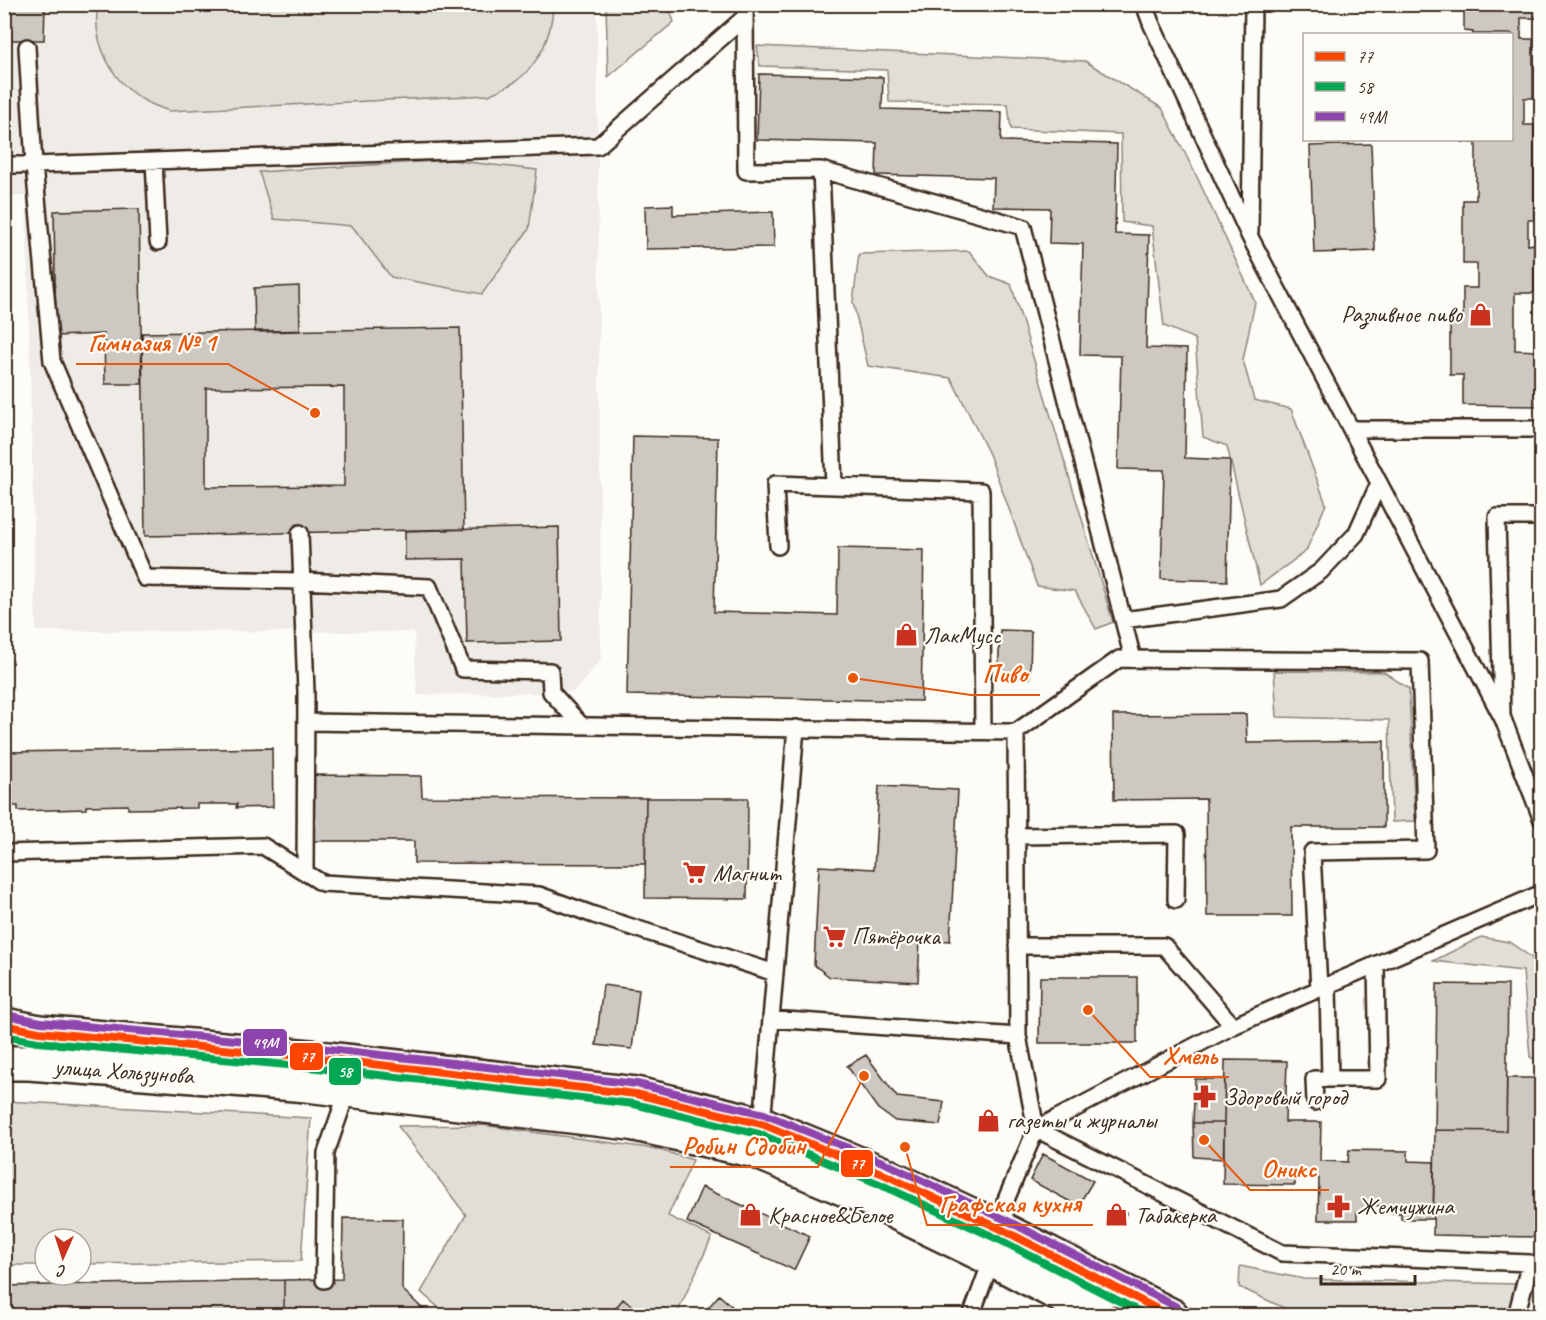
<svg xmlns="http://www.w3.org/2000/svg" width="1546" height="1320" viewBox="0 0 1546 1320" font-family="Caveat,sans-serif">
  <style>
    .built { fill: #efece7 }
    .green { fill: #e1ded7; stroke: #8e847a; stroke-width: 1.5 }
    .building { fill: #cdc8c2; stroke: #3b2a1e; stroke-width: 1.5; fill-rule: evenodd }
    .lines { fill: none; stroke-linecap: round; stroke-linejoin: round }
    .lane-casing { stroke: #3b2a1e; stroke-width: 20 }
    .secondary-casing { stroke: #3b2a1e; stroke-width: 38 }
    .lane { stroke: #fdfcf7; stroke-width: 15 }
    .secondary { stroke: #fdfcf7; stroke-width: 33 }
    .bus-1-casing { stroke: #fdfcf7; stroke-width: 12 }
    .bus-2-casing { stroke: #fdfcf7; stroke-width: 12 }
    .bus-3-casing { stroke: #fdfcf7; stroke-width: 12 }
    .bus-1 { stroke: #ff4500; stroke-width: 8 }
    .bus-2 { stroke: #00a651; stroke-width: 8 }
    .bus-3 { stroke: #8e44ad; stroke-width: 8 }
    .labels { text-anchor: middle; stroke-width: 4.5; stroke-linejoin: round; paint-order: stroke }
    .poi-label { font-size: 24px; fill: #3b2a1e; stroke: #fdfcf7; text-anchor: start }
    .street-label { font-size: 24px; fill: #3b2a1e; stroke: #fdfcf7 }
    .leader { fill: none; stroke: #e8590c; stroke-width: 2 }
    .callout-dot { fill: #e8590c; stroke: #fdfcf7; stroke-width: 2 }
    .callout-label { font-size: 26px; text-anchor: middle; font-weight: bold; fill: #e8590c; stroke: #fdfcf7; stroke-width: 4.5; stroke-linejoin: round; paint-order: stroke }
    .line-badge { stroke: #fdfcf7; stroke-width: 2 }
    .badge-label { font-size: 16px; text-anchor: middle; font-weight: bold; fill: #fff }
  </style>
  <rect width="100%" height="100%" fill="#fdfcf7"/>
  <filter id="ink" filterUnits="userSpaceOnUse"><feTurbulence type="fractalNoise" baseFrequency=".0167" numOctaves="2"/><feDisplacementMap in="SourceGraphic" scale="12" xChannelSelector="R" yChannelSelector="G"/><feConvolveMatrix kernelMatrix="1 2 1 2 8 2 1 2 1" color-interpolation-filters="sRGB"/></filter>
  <g filter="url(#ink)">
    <path class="built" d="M4 5H597L601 659 574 692 417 695 414 632 36 631 26 196H5Z"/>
    <path class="green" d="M98 5 553 4V5C552 35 540 64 515 82 507 87 498 90 489 95L169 111C162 108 154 106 147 102 113 85 91 42 98 5Z
      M606 5H668L674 22 608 77Z
      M757 46 1085 61 1162 108 1198 179 1255 302 1243 360 1254 400 1291 409 1326 504 1306 551 1260 585 1227 446 1203 437 1195 339 1164 326 1152 226 1122 222 1121 134 1011 129 1008 104 889 102 887 70 760 66Z
      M450 160 537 170 529 229 482 294 391 277 352 226 274 219 259 172Z
      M969 251 989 276 1011 284 1113 622 1096 629 1075 591 1037 586 989 454 951 378 868 366 853 302 859 254Z
      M1274 671 1384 672 1409 689 1415 821 1392 822 1389 720 1277 717Z
      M1481 937 1509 942 1531 957 1541 978V1062L1530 1057 1523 971 1433 961Z
      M5 1101 311 1118 301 1261 81 1264V1239H45V1265H5Z
      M482 1125 656 1149 693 1160 668 1216 712 1237 680 1307 678 1315H447L421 1292 466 1215 398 1126Z
      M1240 1266 1304 1279 1516 1284 1507 1315H1299L1239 1287Z"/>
    <path class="building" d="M4 4H45L44 40H4Z
      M1464 4H1542V18H1521V39H1533V98H1524V125H1534V220H1528V245L1534 244V293H1515V350L1536 351V342H1542V400H1537V406L1463 405V375H1450V316H1463V288H1477V264H1463V200H1476V143L1462 142V140H1512V34H1473V32L1464 31Z
      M759 74 883 77 882 109 1002 112 1001 141 1117 144 1115 234 1149 235 1146 348 1187 349 1185 458 1230 460 1227 581 1161 579 1164 470 1118 469 1121 356 1080 355 1083 244 1049 243 1050 208 993 207 994 178 876 175 877 143 757 140Z
      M1371 144 1375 251 1314 253 1310 146Z
      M673 205V215L773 212 774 247 646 249 645 206Z
      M139 209 142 384H105L104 334 56 336 54 211Z
      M299 286 300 331 255 332 254 288Z
      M460 328 464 529 145 536 142 333ZM344 387V486L206 487V388Z
      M633 436 718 438 714 612 837 615 838 548 924 550 921 701 627 695Z
      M559 527 561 641 467 643 465 559 405 560V531Z
      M1000 630 1031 631 1030 678 998 677Z
      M1246 714 1247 743 1384 741V827H1291L1292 916H1207L1206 799 1114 800 1113 715Z
      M272 748 273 807 236 808 237 804H197V808L128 809V805L86 806V809L18 811V806H4V752Z
      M311 775 421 776 422 797 646 798 645 864 414 863V841H311Z
      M879 786 958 790 950 941 920 939 918 982 830 977 814 965 819 866 874 869Z
      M646 798H748L747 899 645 898Z
      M1040 977H1137V1043H1039Z
      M1437 984 1508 985 1506 1131 1435 1130Z
      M603 985 639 990 632 1049 596 1045Z
      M866 1055 897 1097 944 1102 940 1125 895 1121 878 1109 847 1066Z
      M1225 1060 1287 1061 1285 1122H1321L1320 1161 1348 1162 1349 1150 1408 1151V1161L1434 1162 1433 1219H1401V1213H1388V1206L1366 1205V1212H1357V1220H1318L1319 1178 1295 1177V1185L1223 1184Z
      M1507 1078H1540L1537 1237 1433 1235 1435 1130 1506 1131Z
      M1195 1079H1225L1224 1123H1193Z
      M1193 1123H1224V1159L1194 1157Z
      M1043 1154 1093 1181 1078 1206 1030 1180Z
      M702 1187 810 1236 794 1270 687 1222Z
      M1112 1205 1127 1212 1120 1224 1106 1217Z
      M343 1218 403 1219 402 1289 430 1316H284V1280L342 1279Z
      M284 1280V1316H4V1286Z
      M719 1295 743 1316H701Z
      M623 1299 644 1316H609Z"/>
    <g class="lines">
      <defs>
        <path id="lane" d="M745 4 746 171 821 170 834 485
          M1144 4 1151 23 1250 237 1503 719 1542 820
          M27 47 34 165 52 361 145 578 302 581 429 587 463 669 550 671 551 692 581 725
          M154 161 158 242
          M4 165H34L598 146 745 17
          M821 170 1023 227 1133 659
          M1250 232 1253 4
          M1351 429H1542
          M300 533 306 692 305 872
          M778 546 775 484 981 491 983 731
          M1123 620 1281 599 1321 571 1356 534 1379 483
          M1502 716 1497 517H1542
          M306 722 1016 732 1119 659 1420 661 1426 850 1312 852 1319 989
          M1016 732 1018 1036 1036 1129 1282 1253 1530 1263 1516 1316
          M1016 836 1177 834 1176 900
          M4 853 263 846 322 883 539 895 594 915 775 973
          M1017 946H1164L1233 1026
          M1328 985 1330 1079
          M771 1019 1018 1036
          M1315 1102 1314 1079H1378L1376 964
          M762 1124 796 728
          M1005 1231V1202L1036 1129 1233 1026 1542 893
          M324 1280 326 1153 348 1090
          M971 1316 992 1259"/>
        <path id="secondary" d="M4 1025 39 1032 310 1057 636 1094 762 1124 881 1173 1005 1231 1172 1316
          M4 1063H29L307 1085 348 1090 630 1123 755 1151 864 1197 992 1259 1100 1316"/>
      </defs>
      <use href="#lane" class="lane-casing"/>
      <use href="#secondary" class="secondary-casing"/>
      <use href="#lane" class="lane"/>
      <use href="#secondary" class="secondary"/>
      <defs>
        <path id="bus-1" d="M4 1025 39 1032 310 1057 636 1094 762 1124 881 1173 1005 1231 1171 1316"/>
        <path id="bus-2" d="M4 1036 38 1042 309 1067 634 1104 759 1134 877 1183 1000 1240 1148 1316"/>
        <path id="bus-3" d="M6 1015 41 1022 311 1047 637 1084 764 1114 885 1163 1010 1222 1177 1307"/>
      </defs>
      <use href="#bus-1" class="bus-1-casing"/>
      <use href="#bus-2" class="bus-2-casing"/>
      <use href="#bus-3" class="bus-3-casing"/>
      <use href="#bus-1" class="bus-1"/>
      <use href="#bus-2" class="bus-2"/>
      <use href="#bus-3" class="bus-3"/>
    </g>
  </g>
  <defs>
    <symbol id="shop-bare" viewBox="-9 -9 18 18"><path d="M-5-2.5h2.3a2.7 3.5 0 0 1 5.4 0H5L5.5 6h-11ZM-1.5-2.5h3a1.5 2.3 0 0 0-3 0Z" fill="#c8321e" stroke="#fdfcf7" stroke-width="2.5" paint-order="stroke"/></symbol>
    <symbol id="supermarket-bare" viewBox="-9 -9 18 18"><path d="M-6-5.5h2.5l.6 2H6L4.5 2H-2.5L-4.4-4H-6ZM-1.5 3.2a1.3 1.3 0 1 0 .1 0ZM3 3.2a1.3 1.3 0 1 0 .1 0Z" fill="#c8321e" stroke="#fdfcf7" stroke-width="2.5" paint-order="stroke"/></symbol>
    <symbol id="pharmacy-bare" viewBox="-9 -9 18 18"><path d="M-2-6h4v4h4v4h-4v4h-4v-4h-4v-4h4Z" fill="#c8321e" stroke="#fdfcf7" stroke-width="2.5" paint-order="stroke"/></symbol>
  </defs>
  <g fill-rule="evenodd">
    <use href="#shop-bare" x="1464" y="298" width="33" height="33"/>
    <use href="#shop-bare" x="890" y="618" width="33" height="33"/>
    <use href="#supermarket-bare" x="678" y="856" width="33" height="33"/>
    <use href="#supermarket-bare" x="818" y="920" width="33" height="33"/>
    <use href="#pharmacy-bare" x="1188" y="1080" width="33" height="33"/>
    <use href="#shop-bare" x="972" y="1104" width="33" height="33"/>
    <use href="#pharmacy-bare" x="1322" y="1190" width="33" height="33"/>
    <use href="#shop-bare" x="734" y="1198" width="33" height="33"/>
    <use href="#shop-bare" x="1100" y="1198" width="33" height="33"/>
  </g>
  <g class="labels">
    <g class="poi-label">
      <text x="1462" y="322" text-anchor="end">Разливное пиво</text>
      <text x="924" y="643">ЛакМусс</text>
      <text x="713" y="881">Магнит</text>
      <text x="852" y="944">Пятёрочка</text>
      <text x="1223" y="1105">Здоровый город</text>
      <text x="1007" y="1128">газеты и журналы</text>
      <text x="1357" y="1214">Жемчужина</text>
      <text x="768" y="1223">Красное&amp;Белое</text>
      <text x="1135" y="1223">Табакерка</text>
    </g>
    <g class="street-label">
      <text transform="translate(124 1071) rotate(4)" y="8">улица Хользунова</text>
    </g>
  </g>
  <path class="leader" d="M315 413L228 364H76M853 678L971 695H1040M1088 1010L1150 1077H1229M864 1076L818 1167H670M1204 1140L1250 1190H1329M905 1147L927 1225H1093"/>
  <g class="callout-dot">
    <circle cx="315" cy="413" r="6"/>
    <circle cx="853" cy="678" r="6"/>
    <circle cx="1088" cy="1010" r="6"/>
    <circle cx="864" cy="1076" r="6"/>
    <circle cx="1204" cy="1140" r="6"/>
    <circle cx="905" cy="1147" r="6"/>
  </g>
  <g class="callout-label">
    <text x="152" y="351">Гимназия № 1</text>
    <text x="1005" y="682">Пиво</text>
    <text x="1190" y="1064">Хмель</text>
    <text x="744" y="1154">Робин Сдобин</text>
    <text x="1289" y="1177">Оникс</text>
    <text x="1010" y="1212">Графская кухня</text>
  </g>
  <g class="line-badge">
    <rect x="242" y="1028" width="46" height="29" rx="6" fill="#8e44ad"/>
    <rect x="289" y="1042" width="35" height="29" rx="6" fill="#ff4500"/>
    <rect x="328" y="1057" width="34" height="29" rx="6" fill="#00a651"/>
    <rect x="840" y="1149" width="34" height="29" rx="6" fill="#ff4500"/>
  </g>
  <g class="badge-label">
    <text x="265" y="1048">49М</text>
    <text x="307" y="1062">77</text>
    <text x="345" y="1077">58</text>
    <text x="857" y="1169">77</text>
  </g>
  <rect width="1546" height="1320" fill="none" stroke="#fdfcf7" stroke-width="24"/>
  <rect x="12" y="12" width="1522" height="1296" fill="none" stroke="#3b2a1e" stroke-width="2" filter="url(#ink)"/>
  <rect x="1303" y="33" width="210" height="108" fill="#fdfcf7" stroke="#afa8a0" stroke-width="1.5"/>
  <rect x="1315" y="52" width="30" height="9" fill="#ff4500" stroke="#afa8a0" stroke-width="1.5"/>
  <text x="1357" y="63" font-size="18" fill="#3b2a1e">77</text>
  <rect x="1315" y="82" width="30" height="9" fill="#00a651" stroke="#afa8a0" stroke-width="1.5"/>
  <text x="1357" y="93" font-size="18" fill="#3b2a1e">58</text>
  <rect x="1315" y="112" width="30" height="9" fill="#8e44ad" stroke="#afa8a0" stroke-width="1.5"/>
  <text x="1357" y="123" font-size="18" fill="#3b2a1e">49М</text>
  <g transform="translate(63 1257) rotate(183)"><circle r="28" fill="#fdfcf7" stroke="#afa8a0" stroke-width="1.5"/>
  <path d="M0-4.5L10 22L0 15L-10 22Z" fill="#c8321e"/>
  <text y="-9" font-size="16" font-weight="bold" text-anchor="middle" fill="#3b2a1e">С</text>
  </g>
  <path d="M1321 1275v9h94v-9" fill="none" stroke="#3b2a1e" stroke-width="3"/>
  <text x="1330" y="1275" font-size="18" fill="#3b2a1e" stroke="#fdfcf7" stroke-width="4.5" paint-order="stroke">20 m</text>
</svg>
